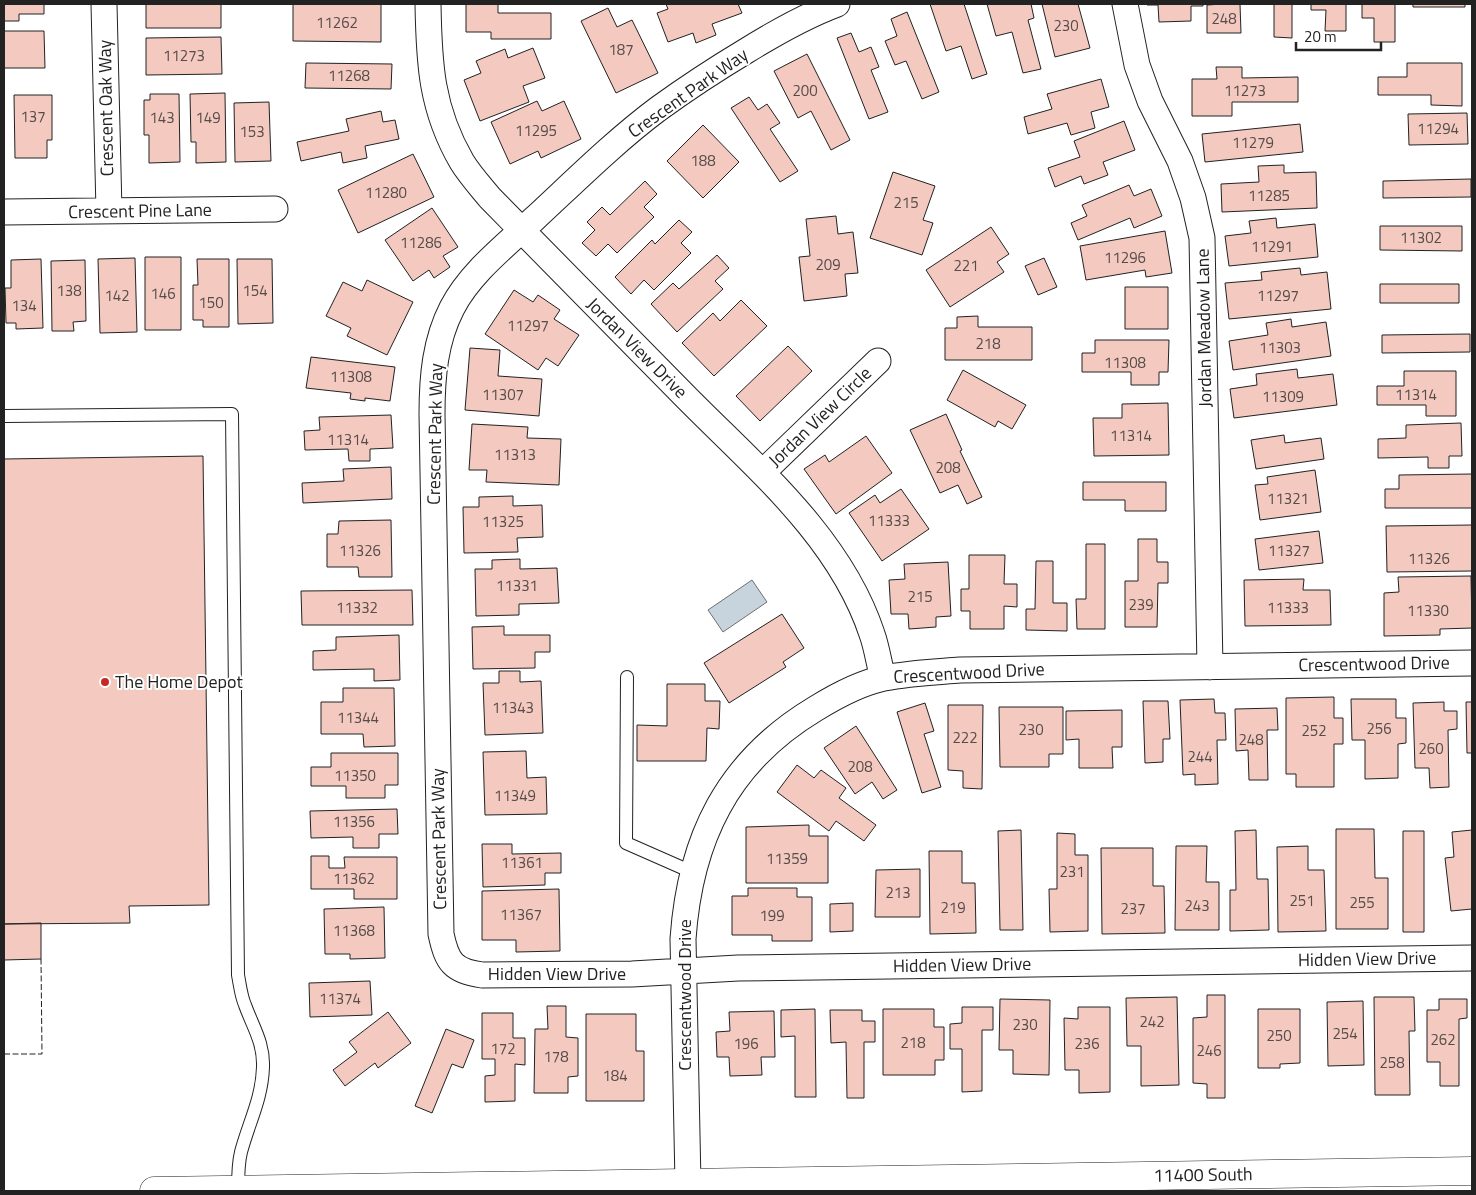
<svg xmlns="http://www.w3.org/2000/svg" width="1476" height="1195" viewBox="0 0 1476 1195" font-family="'Titillium Web',sans-serif">
  <style>
    .water { fill: #c7d3dd; stroke: #6f6f6f }
    .building { fill: #f3c9c0; stroke: #222 }
    .lines { fill: none; stroke-linecap: round; stroke-linejoin: round }
    .service-casing { stroke: #222; stroke-width: 14 }
    .minor-casing { stroke: #222; stroke-width: 27 }
    .primary-casing { stroke: #222; stroke-width: 29 }
    .service { stroke: #fff; stroke-width: 12 }
    .minor { stroke: #fff; stroke-width: 25 }
    .primary { stroke: #fff; stroke-width: 28 }
    .fence { stroke: #222; stroke-width: 1; stroke-dasharray: 6 2.5; stroke-linecap: butt }
    .poi-dot { fill: #c62828; stroke: #fff; stroke-width: 2 }
    .labels { text-anchor: middle; stroke-width: 4; stroke-linejoin: round; paint-order: stroke }
    .number-label { font-size: 15px; fill: #564c4a }
    .street-label { font-size: 18px; fill: #222; stroke: #fff }
    .poi-label { font-size: 18px; fill: #222; stroke: #fff; text-anchor: start }
  </style>
  <rect width="100%" height="100%" fill="#fff"/>
  <path class="water" d="M752 580 767 602 723 632 708 610Z"/>
  <path class="building" d="M4 4H44V14H19V21H4Z
    M146 4H221V28H146Z
    M293 4H381V42L293 41Z
    M466 4H498V13H551V39H491V32H466Z
    M666 4H738L742 13 712 24 716 35 696 43 693 33 668 42 657 13 668 9Z
    M930 4H964L987 74 972 79 961 46 946 51Z
    M987 4H1031L1034 18 1028 20 1041 69 1023 73 1012 32 996 36Z
    M1042 4H1078L1090 48 1055 57Z
    M1147 4H1203V6H1191V21L1159 22 1158 5H1147Z
    M1223 4H1240L1241 33H1207V5Z
    M1274 4H1292V38L1274 37Z
    M1311 4H1346V31H1325L1326 10H1311Z
    M1362 4H1395V42H1374V18H1362Z
    M1413 4H1465V7H1413Z
    M608 8 617 27 632 20 658 73 616 93 581 21Z
    M907 12 939 92 922 99 906 61 895 65 885 41 897 36 891 19Z
    M4 31H44L45 68H4Z
    M851 33 859 52 871 47 879 67 871 70 888 112 869 119 837 38Z
    M221 37 222 74 146 75V38Z
    M533 48 545 78 523 86 529 102 480 121 464 80 481 73 476 61 505 49 508 58Z
    M807 54 850 140 831 150 811 111 798 118 774 71Z
    M306 63 392 64 391 89 305 88Z
    M1407 63H1462V106L1431 105V95H1378V77H1407Z
    M1216 67H1242V78L1298 77V102H1232V116H1192V79H1217Z
    M1101 79 1109 107 1091 112 1095 128 1071 135 1067 123 1028 134 1024 117 1052 109 1047 94Z
    M225 93 226 162 196 163V142H191L190 94Z
    M150 94H179L180 162 149 163V135H144V100H150Z
    M14 95H52V140H47V158H15Z
    M749 97 758 110 767 104 780 123 770 129 798 171 780 182 731 108Z
    M537 101 542 111 564 101 581 139 541 158 538 151 510 164 491 122Z
    M269 102 271 161 235 162 234 103Z
    M381 111 383 122 395 120 399 139 365 146 367 158 343 163 341 152 301 161 297 142 349 131 346 119Z
    M1467 113 1468 144 1409 145 1408 114Z
    M1124 121 1135 150 1103 162 1108 175 1084 184 1081 176 1055 187 1048 168 1080 157 1074 141Z
    M1300 124 1303 152 1205 162 1202 134Z
    M703 125 739 162 703 198 667 161Z
    M413 154 434 197 358 233 338 190Z
    M1284 165V173L1316 172 1317 208 1222 212 1221 184 1259 182 1258 166Z
    M893 172 935 186 923 220 933 223 922 255 870 238Z
    M1471 179V197L1383 198V181Z
    M645 181 657 194 644 207 654 217 617 253 608 244 596 256 582 243 595 230 587 222 602 207 610 215Z
    M1129 185 1134 196 1151 189 1162 216 1134 228 1130 218 1078 240 1071 223 1087 216 1082 205Z
    M432 208 458 247 443 256 450 267 434 278 429 270 413 281 385 240Z
    M836 216 838 234 853 232 858 273 845 274 847 296 804 301 799 257 810 256 806 219Z
    M1276 218 1277 228 1315 224 1318 257 1229 266 1225 236 1251 233 1249 221Z
    M679 220 692 232 681 243 691 253 654 290 644 280 631 294 615 277 652 240 655 244Z
    M1380 226H1462V251L1380 250Z
    M991 227 1009 254 997 262 1004 272 950 307 926 270Z
    M1165 231 1172 273 1146 277 1145 270 1086 280 1080 246Z
    M717 255 729 268 715 281 723 289 677 332 651 304 673 283 679 289Z
    M145 257H181V330H145Z
    M135 258 137 332 100 333 98 259Z
    M1044 258 1057 287 1038 295 1025 266Z
    M41 259 43 328 16 329V323H6L5 288H11V260Z
    M197 259H229V327H203V320H193V285H198Z
    M237 259H272L273 323 238 324Z
    M85 260 86 321 73 322 74 331H52L51 261Z
    M1300 268 1301 275 1327 272 1331 309 1229 319 1225 283 1262 280 1261 272Z
    M367 280 413 302 387 355 347 336 351 328 326 316 343 282 362 291Z
    M1380 284H1459V303H1380Z
    M1125 287H1168V329H1125Z
    M514 290 533 302 538 295 560 310 554 319 579 335 558 366 546 358 538 370 485 334Z
    M741 300 767 326 714 376 682 343 713 313 720 321Z
    M978 316V327H1032V360H945V328H957V317Z
    M1291 319 1292 327 1326 322 1331 356 1233 370 1229 341 1268 335 1266 323Z
    M1470 334V352L1382 353V335Z
    M1095 340H1169L1168 372H1159V385H1131V372H1082V353H1095Z
    M788 346 812 371 760 421 736 396Z
    M470 348 500 350 498 376 542 379 539 416 465 410Z
    M311 357 395 367 390 401 365 398V401L350 399 351 393 306 388Z
    M1297 369 1298 378 1333 374 1337 405 1234 418 1230 389 1257 385 1256 374Z
    M963 370 1026 405 1012 429 998 421 995 427 947 400Z
    M1404 371H1456V416H1426V405H1377V386H1404Z
    M1168 403 1169 455 1094 456 1093 418H1122V404Z
    M946 414 962 450 960 451 982 497 967 504 958 485 940 493 910 430Z
    M391 415 393 448 370 449V461H349L348 449 305 450 304 431 320 430 319 417Z
    M1461 423 1462 456H1449V468H1428V457L1378 458V439L1406 438V425Z
    M472 424 528 427 527 438 561 439 559 485 486 482 487 470H469Z
    M1284 435 1285 443 1321 438 1324 459 1256 469 1251 440Z
    M866 436 892 473 836 514 804 469 825 455 829 462Z
    M203 456 209 905 129 906 130 923 4 924V459Z
    M391 467 392 499 303 503 302 483 344 481 343 469Z
    M1315 470 1321 512 1260 520 1255 485 1268 484 1267 477Z
    M1472 474V508H1385V489H1399V475Z
    M1083 482H1166V511H1125V500H1083Z
    M901 489 929 529 882 561 849 513 875 495 880 503Z
    M513 496V506L542 505 543 537 517 538 518 552 464 553 463 507H479V497Z
    M391 520 392 577H359L358 567H327V534H338L339 521Z
    M1472 525V571L1387 572 1386 526Z
    M1319 531 1323 563 1259 570 1255 539Z
    M1138 539H1157V562H1168V583H1158L1157 627H1125V581H1138Z
    M1086 544H1105V629H1077L1076 599H1086Z
    M969 555H1005L1004 584H1017V607L1004 606V629H970V611H961V589H969Z
    M520 559V569L557 568 559 603 519 604V615L476 616 475 569H492V560Z
    M1036 561H1053V603H1067V631L1026 630V609H1035Z
    M948 562 951 616 936 617V627L909 629 908 614H891L889 580 905 579 904 564Z
    M1471 576 1472 628 1440 629V635L1384 636V593L1399 592 1398 577Z
    M1304 579 1303 590H1330L1331 625 1245 626 1244 580Z
    M412 590 413 625H302L301 591Z
    M782 614 804 648 783 662 786 667 729 703 704 663Z
    M504 626V635H550V652H535V668L473 669 472 627Z
    M399 635 400 680 374 681V669L313 670V651L336 650V637Z
    M499 671H520V682L541 681 543 733 485 735 483 683H499Z
    M667 684H705V701H720L719 729 707 728 706 761H637V725L667 726Z
    M343 688H394L395 746 364 747 363 734H321V702H343Z
    M1334 697V718H1343V744H1334V787H1296V774H1286V698Z
    M1214 699 1215 713H1225L1226 740H1217L1218 784 1195 785V774L1183 775 1180 700Z
    M1351 699H1396V718H1406V743L1398 744V778L1365 779V740H1352Z
    M1143 701H1168L1170 739H1163V762L1145 763Z
    M1444 702V711H1457V729L1448 730 1449 787 1430 788 1429 768H1415L1413 703Z
    M1466 702H1472V753H1467Z
    M925 703 934 731 924 734 941 787 922 793 897 712Z
    M948 705H983L982 789 963 788V771L948 770Z
    M999 707H1063V754H1049V767H1000Z
    M1277 708 1278 730H1267L1268 780H1249L1248 750 1236 751 1235 709Z
    M1122 710V747H1112L1113 768H1079V739L1066 740V711Z
    M856 726 897 790 883 799 872 782 855 794 824 748Z
    M526 751 527 778 546 777 547 814 485 815 483 752Z
    M331 753H398V785H385V798H346V786H311V767H331Z
    M797 765 814 778 821 770 846 788 839 798 876 825 864 841 836 821 829 831 777 792Z
    M397 809 398 834H379V848H353V837L311 838 310 811Z
    M809 825V836H828V883H746V827Z
    M1336 829H1374L1375 878H1388V929H1336Z
    M1021 830 1023 930H1000L998 831Z
    M1256 830 1257 879H1268L1269 930 1230 931V890H1236L1235 831Z
    M1472 830V909L1451 911 1445 858 1454 857 1452 832Z
    M1403 831H1424V932H1403Z
    M1057 833 1075 834V855H1088V931L1050 932 1049 889H1057Z
    M482 844H512V854L561 853V873H545V885L483 887Z
    M1176 846H1207L1206 882H1219V930H1175Z
    M1308 846V870H1324L1326 931 1278 932 1277 847Z
    M1101 848H1153V886H1164L1165 933 1102 934Z
    M929 851H962V883H975L976 933 930 934Z
    M311 856H329V868H345L344 857H397V899H354V889H311Z
    M920 869V917H875L876 870Z
    M748 888H797V897H812V941H772V935H732V896H748Z
    M559 889 560 951 516 952V940H482V891Z
    M853 903V931L830 932V904Z
    M384 907 385 958 350 959V954H325L324 909Z
    M41 923V959L4 960V924Z
    M370 981 372 1015 310 1017 309 983Z
    M1207 995H1225V1098H1207V1084L1193 1083V1018L1207 1017Z
    M1177 997 1179 1085 1141 1086V1046H1127L1126 998Z
    M1374 997H1414L1415 1031H1409L1410 1095H1375Z
    M1000 999 1050 1000 1049 1075 1013 1074V1050H999Z
    M1439 999H1467V1018L1459 1019V1086H1440V1062H1427V1010H1439Z
    M1363 1001 1364 1065 1328 1066 1327 1002Z
    M547 1006H566V1037L578 1038V1076L568 1077V1093H534L535 1029H548Z
    M962 1007H993V1030H982V1091L962 1092V1049H950V1024L962 1023Z
    M1078 1007H1110V1092L1079 1093V1070H1065L1064 1018 1078 1019Z
    M815 1009 816 1097H795V1036L781 1037V1010Z
    M883 1009H934V1027H944V1060H935V1075H883Z
    M1258 1009H1300V1063L1280 1064V1068H1258Z
    M830 1010H862V1021H875V1042H864V1098H847L846 1042 831 1043Z
    M774 1011 775 1057H761L762 1075 730 1076 729 1057H717L716 1032 730 1031 729 1012Z
    M388 1012 411 1043 378 1068 375 1063 345 1086 333 1070 357 1052 349 1042Z
    M482 1013H513V1038H525V1065L515 1064V1101L485 1102V1076L495 1075V1059H482Z
    M586 1014H636V1051H644V1101H586Z
    M446 1029 474 1040 463 1068 452 1064 432 1113 415 1106Z"/>
  <g class="lines">
    <defs>
      <path id="service" d="M4 416 232 414 238 975C240 985 241 996 245 1005 253 1027 264 1043 263 1067 262 1099 249 1122 241 1152 238 1164 238 1177 238 1190
        M627 677 626 843 692 872"/>
      <path id="minor" d="M104 4 109 211
        M428 4C429 63 431 109 462 162 470 175 481 187 490 198 553 262 616 326 679 390 750 463 839 534 872 634 877 648 879 664 883 678
        M837 4C805 16 775 33 746 51 716 69 687 88 658 109 614 142 574 182 534 219 505 246 470 273 452 308 435 341 432 377 432 414L441 934C447 962 453 971 482 975L632 974 738 968 1472 958
        M1125 4 1137 65 1150 101 1180 161 1193 198 1202 238 1210 667
        M4 212 275 209
        M763 472 878 361
        M688 1183 683 939C690 839 727 762 815 709 836 696 860 683 884 678 909 673 935 672 960 670L1472 663"/>
      <path id="primary" d="M154 1191 1472 1171"/>
    </defs>
    <use href="#service" class="service-casing"/>
    <use href="#minor" class="minor-casing"/>
    <use href="#primary" class="primary-casing"/>
    <use href="#service" class="service"/>
    <use href="#minor" class="minor"/>
    <use href="#primary" class="primary"/>
    <path class="fence" d="M4 1054H42L41 959"/>
  </g>
  <circle class="poi-dot" cx="105" cy="682" r="5"/>
  <g class="labels">
    <g class="number-label">
      <text x="1224" y="24">248</text>
      <text x="337" y="28">11262</text>
      <text x="1066" y="31">230</text>
      <text x="621" y="55">187</text>
      <text x="184" y="61">11273</text>
      <text x="349" y="81">11268</text>
      <text x="805" y="96">200</text>
      <text x="1245" y="96">11273</text>
      <text x="33" y="122">137</text>
      <text x="162" y="123">143</text>
      <text x="208" y="123">149</text>
      <text x="1438" y="134">11294</text>
      <text x="536" y="136">11295</text>
      <text x="252" y="137">153</text>
      <text x="1253" y="148">11279</text>
      <text x="703" y="166">188</text>
      <text x="386" y="198">11280</text>
      <text x="1269" y="201">11285</text>
      <text x="906" y="208">215</text>
      <text x="1421" y="243">11302</text>
      <text x="421" y="248">11286</text>
      <text x="1272" y="252">11291</text>
      <text x="1125" y="263">11296</text>
      <text x="828" y="270">209</text>
      <text x="966" y="271">221</text>
      <text x="69" y="296">138</text>
      <text x="255" y="296">154</text>
      <text x="163" y="299">146</text>
      <text x="117" y="301">142</text>
      <text x="1278" y="301">11297</text>
      <text x="211" y="308">150</text>
      <text x="24" y="311">134</text>
      <text x="528" y="331">11297</text>
      <text x="988" y="349">218</text>
      <text x="1280" y="353">11303</text>
      <text x="1125" y="368">11308</text>
      <text x="351" y="382">11308</text>
      <text x="503" y="400">11307</text>
      <text x="1416" y="400">11314</text>
      <text x="1283" y="402">11309</text>
      <text x="1131" y="441">11314</text>
      <text x="348" y="445">11314</text>
      <text x="515" y="460">11313</text>
      <text x="948" y="473">208</text>
      <text x="1288" y="504">11321</text>
      <text x="889" y="526">11333</text>
      <text x="503" y="527">11325</text>
      <text x="360" y="556">11326</text>
      <text x="1289" y="556">11327</text>
      <text x="1429" y="564">11326</text>
      <text x="517" y="591">11331</text>
      <text x="920" y="602">215</text>
      <text x="1141" y="610">239</text>
      <text x="357" y="613">11332</text>
      <text x="1288" y="613">11333</text>
      <text x="1428" y="616">11330</text>
      <text x="513" y="713">11343</text>
      <text x="358" y="723">11344</text>
      <text x="1379" y="734">256</text>
      <text x="1031" y="735">230</text>
      <text x="1314" y="736">252</text>
      <text x="965" y="743">222</text>
      <text x="1251" y="745">248</text>
      <text x="1431" y="754">260</text>
      <text x="1200" y="762">244</text>
      <text x="860" y="772">208</text>
      <text x="355" y="781">11350</text>
      <text x="515" y="801">11349</text>
      <text x="354" y="827">11356</text>
      <text x="787" y="864">11359</text>
      <text x="522" y="868">11361</text>
      <text x="1072" y="877">231</text>
      <text x="354" y="884">11362</text>
      <text x="898" y="898">213</text>
      <text x="1302" y="906">251</text>
      <text x="1362" y="908">255</text>
      <text x="1197" y="911">243</text>
      <text x="953" y="913">219</text>
      <text x="1133" y="914">237</text>
      <text x="521" y="920">11367</text>
      <text x="772" y="921">199</text>
      <text x="354" y="936">11368</text>
      <text x="340" y="1004">11374</text>
      <text x="1152" y="1027">242</text>
      <text x="1025" y="1030">230</text>
      <text x="1345" y="1039">254</text>
      <text x="1279" y="1041">250</text>
      <text x="1443" y="1045">262</text>
      <text x="913" y="1048">218</text>
      <text x="746" y="1049">196</text>
      <text x="1087" y="1049">236</text>
      <text x="503" y="1054">172</text>
      <text x="1209" y="1056">246</text>
      <text x="556" y="1062">178</text>
      <text x="1392" y="1068">258</text>
      <text x="615" y="1081">184</text>
    </g>
    <g class="street-label">
      <text transform="translate(688 93) rotate(-35)" y="6">Crescent Park Way</text>
      <text transform="translate(106 108) rotate(-91)" y="6">Crescent Oak Way</text>
      <text transform="translate(140 211) rotate(-1)" y="6">Crescent Pine Lane</text>
      <text transform="translate(1204 328) rotate(-91)" y="6">Jordan Meadow Lane</text>
      <text transform="translate(637 348) rotate(45)" y="6">Jordan View Drive</text>
      <text transform="translate(820 417) rotate(-44)" y="6">Jordan View Circle</text>
      <text transform="translate(435 434) rotate(-89)" y="6">Crescent Park Way</text>
      <text transform="translate(1374 664) rotate(-1)" y="6">Crescentwood Drive</text>
      <text transform="translate(969 673) rotate(-3)" y="6">Crescentwood Drive</text>
      <text transform="translate(439 839) rotate(-91)" y="6">Crescent Park Way</text>
      <text transform="translate(1367 959) rotate(-1)" y="6">Hidden View Drive</text>
      <text transform="translate(962 965) rotate(-1)" y="6">Hidden View Drive</text>
      <text x="557" y="980">Hidden View Drive</text>
      <text transform="translate(685 995) rotate(-90)" y="6">Crescentwood Drive</text>
      <text transform="translate(1203 1175) rotate(-1)" y="6">11400 South</text>
    </g>
    <g class="poi-label">
      <text x="115" y="688">The Home Depot</text>
    </g>
  </g>
  <rect width="1476" height="1195" fill="none" stroke="#222222" stroke-width="10"/>
  <path d="M1296 42v8h85v-8" fill="none" stroke="#222222" stroke-width="2.5"/>
  <text x="1304" y="42" font-size="15" fill="#222222" stroke="#ffffff" stroke-width="4" paint-order="stroke">20 m</text>
</svg>
